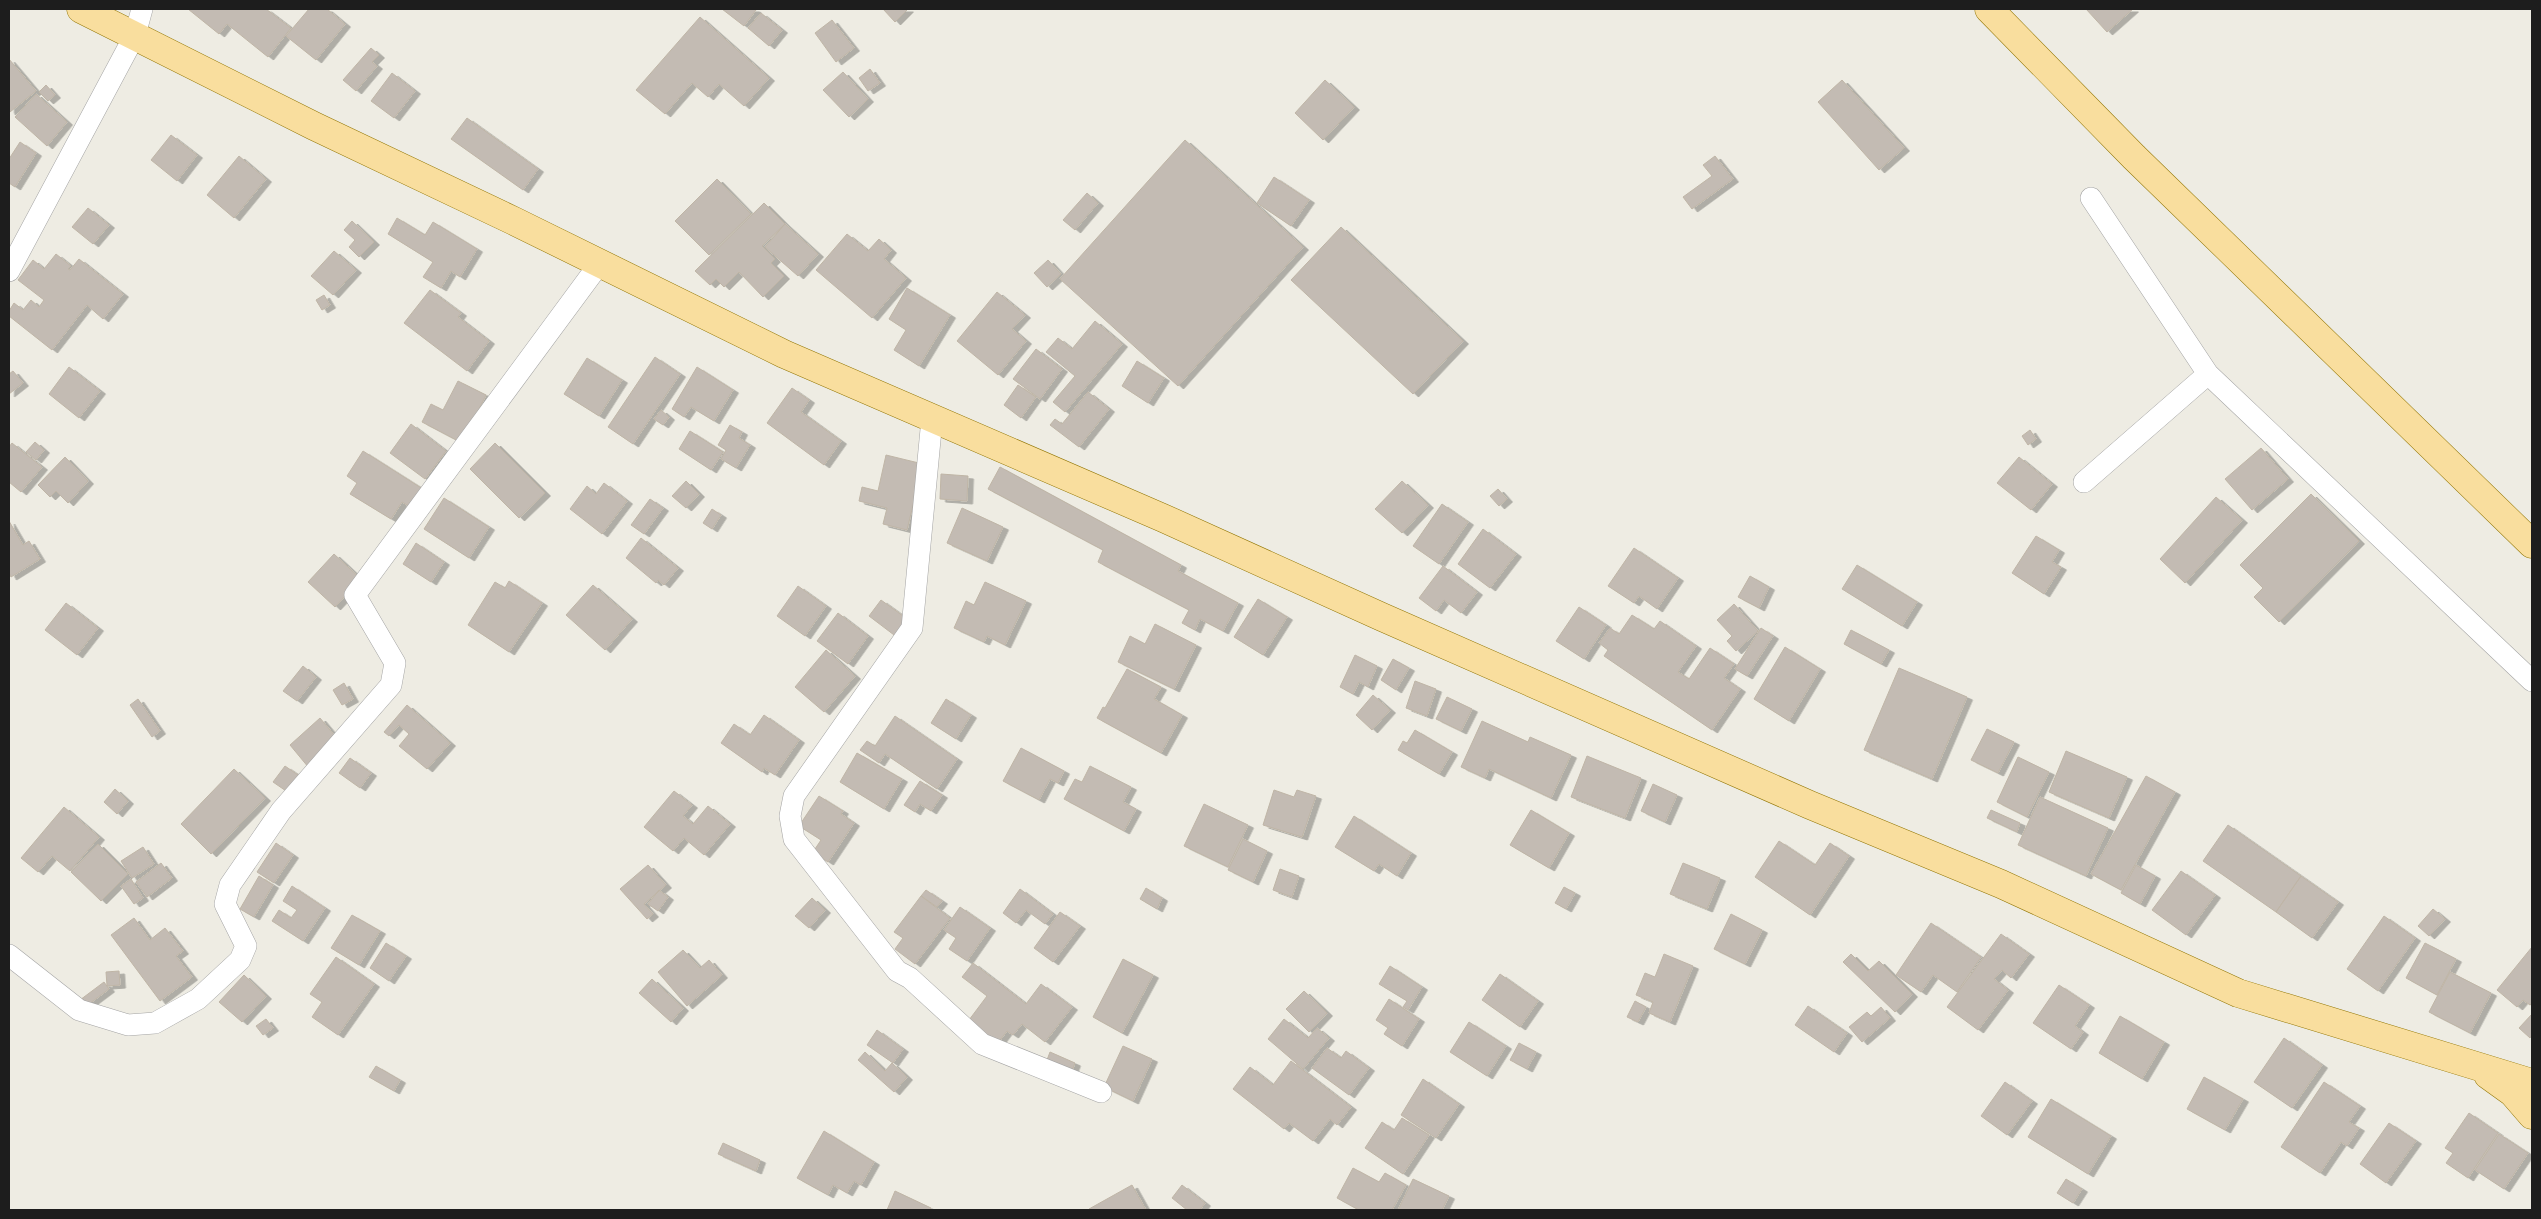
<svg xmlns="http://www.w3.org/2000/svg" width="2541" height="1219" viewBox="0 0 2541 1219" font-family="'PT Sans',sans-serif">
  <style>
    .building { fill: #c3bbb3; stroke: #bfb5a6; filter: url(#shadow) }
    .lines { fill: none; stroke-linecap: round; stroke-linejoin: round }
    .minor-casing { stroke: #a4a4a4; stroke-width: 22 }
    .primary-casing { stroke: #927604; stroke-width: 29 }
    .minor { stroke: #fff; stroke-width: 21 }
    .primary { stroke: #f9de9e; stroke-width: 28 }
  </style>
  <defs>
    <filter id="shadow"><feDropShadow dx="5.5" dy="3" stdDeviation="0" flood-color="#0004"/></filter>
  </defs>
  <rect width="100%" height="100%" fill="#eeece3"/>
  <path class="building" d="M188 9H266L291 28 268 57 227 24 219 34Z
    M309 9H327L345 24 316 60 286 36Z
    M722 9H754L756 10 744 26Z
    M883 9H908L895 22Z
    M2086 9H2133L2107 32Z
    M761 13 782 30 769 46 748 28Z
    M700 17 769 78 744 106 719 84 708 97 692 83 665 114 636 90Z
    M832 20 854 48 836 62 815 33Z
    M371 48 379 55 372 62 377 66 356 91 343 80Z
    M9 59 36 91 10 112 9 110Z
    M870 69 880 83 868 91 859 78Z
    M843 72 868 99 849 117 823 90Z
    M392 73 415 91 394 118 371 101Z
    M1325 80 1354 107 1323 140 1295 113Z
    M1842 80 1904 148 1879 170 1818 102Z
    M46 85 55 95 48 101 39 92Z
    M36 94 67 122 47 146 15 117Z
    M467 118 538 169 523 190 451 139Z
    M171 135 197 155 177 181 151 160Z
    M1185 140 1303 247 1178 386 1060 279Z
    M20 142 36 153 15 187 9 183V159Z
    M239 156 266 179 234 218 207 195Z
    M1715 156 1733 179 1692 209 1683 197 1712 176 1703 165Z
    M1274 177 1309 200 1291 226 1257 203Z
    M717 179 751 214 709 255 675 221Z
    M1087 193 1098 203 1075 230 1063 220Z
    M764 203 785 224 762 246 775 259 771 263 784 276 763 297 739 272 724 287 716 279 710 285 695 271Z
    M88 208 109 225 93 244 72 227Z
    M397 218 425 235 433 222 477 249 460 277 451 271 441 288 423 277 433 262 388 234Z
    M352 221 374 242 359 257 349 247 355 240 344 230Z
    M785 224 818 254 798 276 765 247Z
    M1341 227 1463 341 1413 394 1291 280Z
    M847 234 868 251 879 239 891 250 884 259 906 278 872 318 816 270Z
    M334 251 356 270 333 295 311 276Z
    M56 254 71 266 68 269 70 270 79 259 123 294 103 319 87 305 52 350 9 316V311L14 303 23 310 31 300 39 307 44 300 18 280 33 260 44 269Z
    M1048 260 1061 274 1047 287 1034 273Z
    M907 288 950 315 919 366 894 350 906 330 889 319Z
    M430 290 461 313 458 317 489 341 467 371 404 323Z
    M997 292 1025 315 1012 329 1026 341 998 375 957 341Z
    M324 295 330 305 322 310 316 300Z
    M1095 321 1122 344 1065 412 1053 402 1075 376 1046 352 1058 338 1072 349Z
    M1036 349 1062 369 1040 399 1013 379Z
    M655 357 680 374 633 444 608 427Z
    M587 358 622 380 599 416 564 394Z
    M1137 361 1164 378 1148 403 1122 386Z
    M69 367 100 391 79 418 49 394Z
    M697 367 733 390 714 421 691 407 684 417 672 409Z
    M13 371 23 383 9 394V374Z
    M458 381 486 395 462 443 422 422 431 404 443 410Z
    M1018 385 1036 397 1021 418 1004 405Z
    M792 388 809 400 801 412 841 441 824 465 767 423Z
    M1088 392 1109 409 1079 447 1050 425 1055 419 1062 424Z
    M661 410 669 417 663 425 654 419Z
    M411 424 446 451 425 479 390 453Z
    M730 425 742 432 739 438 750 445 736 468 721 459 726 450 718 445Z
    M2030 430 2036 439 2028 445 2022 436Z
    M690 431 723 452 711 470 679 449Z
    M35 442 44 450 36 460 26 452Z
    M12 443 42 467 21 492 9 482V447Z
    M495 443 545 493 519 518 470 469Z
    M2261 448 2288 479 2252 510 2225 479Z
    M363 451 426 491 414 509 402 502 391 519 350 494 357 483 347 476Z
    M886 455 923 464 907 530 883 524 887 508 859 501 862 487 878 491Z
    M65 457 88 481 68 503 56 491 50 497 38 485Z
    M2019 457 2052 484 2031 510 1997 483Z
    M1000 467 1181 565 1178 571 1238 603 1223 631 1200 619 1195 630 1182 623 1189 610 1098 562 1103 550 988 489Z
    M941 474 968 476 967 501 940 499Z
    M686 481 699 494 686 508 672 496Z
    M1402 481 1428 505 1402 533 1375 509Z
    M604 483 627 501 602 534 570 509 587 486 596 494Z
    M1498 489 1507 499 1499 506 1490 496Z
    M2311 494 2359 541 2279 622 2254 597 2263 588 2240 565Z
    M2216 497 2242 520 2185 583 2160 559Z
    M444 498 489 527 469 558 424 529Z
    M650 499 663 508 644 534 631 525Z
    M1442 504 1468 522 1439 564 1413 546Z
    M962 508 1003 527 987 561 947 543Z
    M712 509 721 515 712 529 703 523Z
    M9 521 23 545 29 541 40 559 11 577 9 573Z
    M1483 529 1516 554 1490 588 1458 564Z
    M2036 536 2059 550 2052 562 2061 567 2044 594 2012 573Z
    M641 538 678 568 664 585 658 580 656 583 626 558Z
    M416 543 444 562 431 582 403 564Z
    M1634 548 1678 578 1657 609 1639 596 1634 603 1608 586Z
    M334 554 361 579 335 607 308 582Z
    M1857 565 1917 602 1902 626 1842 589Z
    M1443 566 1477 592 1461 613 1444 600 1436 611 1419 598Z
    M1750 576 1769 587 1759 608 1738 597Z
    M509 581 542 603 509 652 468 625 495 582 505 588Z
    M985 582 1026 601 1005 645 987 636 984 642 954 628 966 601 974 605Z
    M593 585 632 619 605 650 566 615Z
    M798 586 826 606 805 636 777 616Z
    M1258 599 1287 617 1263 655 1234 637Z
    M881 600 910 621 898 638 869 616Z
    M66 603 98 628 77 655 45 630Z
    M1734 604 1758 631 1736 651 1727 641 1732 636 1717 620Z
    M1579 607 1606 625 1584 659 1556 641Z
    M838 613 868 636 848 664 817 641Z
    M1632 615 1654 629 1660 621 1696 646 1678 672 1689 679 1710 648 1734 664 1724 678 1740 689 1712 730 1604 656 1608 650 1599 643 1610 628 1619 634Z
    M1155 624 1196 645 1174 689 1118 662 1130 636 1145 644Z
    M1761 628 1773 636 1747 676 1735 669Z
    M1851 630 1889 650 1881 664 1844 644Z
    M1785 647 1820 669 1789 721 1754 699Z
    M826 650 855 676 824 712 795 687Z
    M1355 655 1377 666 1368 687 1359 682 1353 694 1340 687Z
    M1393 659 1409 668 1396 690 1381 680Z
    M303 666 316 677 297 701 283 691Z
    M1899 668 1967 697 1932 779 1864 750Z
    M1127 669 1161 687 1154 699 1182 715 1161 753 1097 718 1103 707 1105 708Z
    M1415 681 1436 689 1427 716 1406 708Z
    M344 683 353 699 342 705 333 690Z
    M1373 695 1390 710 1372 730 1356 715Z
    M1447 697 1472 709 1461 731 1436 719Z
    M138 699 160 731 152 737 130 705Z
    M946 699 971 715 956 739 931 723Z
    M407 705 450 743 427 769 399 746 409 734 399 725 389 736 384 732Z
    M764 715 799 740 775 775 764 768 762 772 721 743 734 724 750 735Z
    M895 716 957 759 937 789 885 754 879 763 860 750 867 741 875 746Z
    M320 718 340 742 309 768 290 745Z
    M1482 721 1528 742 1530 737 1571 755 1551 798 1489 769 1485 778 1461 767Z
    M1987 729 2014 742 1998 773 1971 760Z
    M1415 730 1452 752 1439 774 1398 750 1403 741 1407 743Z
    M1021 748 1064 771 1058 783 1050 779 1039 800 1003 781Z
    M2066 751 2127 777 2109 818 2049 792Z
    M857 753 902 779 884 809 840 782Z
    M1587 756 1641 778 1625 818 1571 797Z
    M2018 757 2049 772 2027 817 1997 802Z
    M350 758 371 773 360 788 339 773Z
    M285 766 301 777 289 793 273 782Z
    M1090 766 1131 787 1123 802 1136 809 1124 831 1064 799 1075 779 1082 782Z
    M234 769 265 798 211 854 181 824Z
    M2146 776 2175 792 2121 890 2091 874Z
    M920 781 942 795 931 811 920 804 915 812 904 805Z
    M1653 784 1677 795 1665 822 1641 811Z
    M115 789 128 801 117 814 104 802Z
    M1274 790 1294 797 1297 790 1316 796 1302 837 1263 825Z
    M674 791 692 805 683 816 693 824 708 806 730 824 704 855 684 838 673 851 644 827Z
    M819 796 843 811 841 814 854 823 828 862 813 852 821 840 799 826Z
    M2040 797 2108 828 2086 876 2018 845Z
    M1204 804 1248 825 1228 867 1184 846Z
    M64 807 99 837 70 871 52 856 38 872 21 858Z
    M1531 810 1569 833 1549 868 1510 845Z
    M1991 810 2020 823 2017 832 1987 818Z
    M1354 816 1411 853 1397 876 1379 864 1374 871 1335 847Z
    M2228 825 2301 876 2276 912 2203 861Z
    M1243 839 1267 851 1253 882 1228 870Z
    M1779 841 1815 865 1830 843 1849 856 1810 915 1755 877Z
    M276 843 293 855 274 883 257 872Z
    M98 844 128 874 101 901 71 872Z
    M143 847 154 864 132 878 121 861Z
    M161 863 172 878 147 897 136 882Z
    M1683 863 1720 878 1707 909 1670 894Z
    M648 865 666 885 644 904 653 914 647 919 620 889Z
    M2136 865 2155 876 2140 904 2121 893Z
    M1280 869 1299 876 1292 897 1273 890Z
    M2181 871 2215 895 2186 935 2152 910Z
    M259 876 273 885 254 917 240 909Z
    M2301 876 2338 902 2312 938 2276 912Z
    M131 879 143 898 134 904 121 886Z
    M292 886 325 908 303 941 272 921 279 910 291 918 297 910 283 901Z
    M1564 887 1575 893 1566 909 1555 903Z
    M1146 888 1162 898 1157 909 1140 899Z
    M1020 889 1053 914 1045 924 1026 910 1016 923 1003 913Z
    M659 890 668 897 658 911 648 904Z
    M926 890 942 901 937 907 921 896Z
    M921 896 950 918 915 964 895 949 903 938 894 932Z
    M812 898 825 910 809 928 795 916Z
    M960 907 990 928 967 961 949 949 956 938 944 930Z
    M2433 909 2445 919 2429 936 2418 926Z
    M1060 912 1080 926 1053 962 1034 948Z
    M1731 914 1762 930 1745 964 1714 949Z
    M352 915 380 931 359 965 331 948Z
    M2384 916 2415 938 2378 991 2347 969Z
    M134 918 150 940 165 928 183 951 176 956 192 977 160 1001 111 935Z
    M1931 923 1981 957 1957 992 1933 975 1921 992 1896 975Z
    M2001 934 2029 954 2011 978 2002 970 1994 979 2008 990 1978 1030 1947 1007Z
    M386 943 406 956 389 981 370 968Z
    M2425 943 2456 959 2437 995 2406 978Z
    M2532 947V1003L2530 1005 2523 1000 2517 1007 2497 990Z
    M683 950 700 968 709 960 722 975 687 1006 658 972Z
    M1664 954 1693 966 1670 1022 1649 1013 1653 1002 1636 995 1645 973 1655 977Z
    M1851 954 1868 971 1879 961 1912 994 1895 1012 1843 962Z
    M336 957 374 984 338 1035 312 1017 322 1002 310 994Z
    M1123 959 1153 975 1122 1033 1093 1017Z
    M973 963 1026 1004 1041 984 1072 1007 1045 1042 1022 1024 1013 1035 1007 1031 998 1043 969 1020 987 996 962 977Z
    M1390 966 1422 987 1408 1010 1403 1007 1407 1001 1379 984Z
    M119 971 120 985 107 986 106 972Z
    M2450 972 2491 993 2470 1033 2429 1012Z
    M1500 974 1538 1001 1520 1027 1482 1000Z
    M244 975 266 996 242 1022 219 1002Z
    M652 979 683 1008 671 1022 639 993Z
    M104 982 109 989 85 1007 80 1000Z
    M2059 985 2089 1005 2075 1026 2083 1032 2071 1049 2033 1023Z
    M1304 991 1327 1013 1309 1032 1286 1009Z
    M1389 999 1419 1019 1402 1046 1384 1034 1388 1028 1376 1020Z
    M1635 1001 1646 1007 1638 1022 1627 1017Z
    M1808 1006 1847 1033 1834 1052 1795 1025Z
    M1881 1007 1890 1018 1862 1042 1849 1027 1867 1012 1871 1016Z
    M2532 1014V1035L2530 1038 2519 1028Z
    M2120 1016 2164 1042 2142 1079 2099 1053Z
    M266 1019 273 1028 263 1035 256 1026Z
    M1284 1019 1308 1038 1317 1028 1329 1038 1303 1069 1268 1039Z
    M1469 1022 1506 1046 1487 1076 1450 1052Z
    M877 1030 903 1049 893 1063 867 1045Z
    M2284 1038 2322 1065 2292 1108 2254 1082Z
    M1519 1043 1536 1052 1527 1069 1510 1060Z
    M1123 1046 1152 1059 1133 1101 1104 1087Z
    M1327 1048 1341 1058 1346 1051 1369 1068 1349 1095 1312 1068Z
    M865 1052 885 1071 892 1063 907 1077 894 1092 858 1060Z
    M1050 1052 1075 1063 1069 1079 1044 1068Z
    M1291 1061 1351 1107 1337 1125 1330 1119 1313 1141 1289 1123 1284 1129 1233 1089 1250 1067 1273 1085Z
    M376 1066 400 1080 394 1091 369 1077Z
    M2204 1077 2243 1099 2225 1130 2187 1109Z
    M1423 1079 1459 1104 1436 1138 1401 1115Z
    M2005 1082 2032 1101 2007 1135 1981 1116Z
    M2324 1082 2360 1106 2349 1122 2359 1128 2347 1146 2341 1142 2320 1173 2281 1147Z
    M2051 1099 2111 1136 2088 1174 2028 1137Z
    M2469 1113 2498 1133 2468 1178 2446 1163 2453 1153 2445 1148Z
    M1402 1118 1429 1135 1403 1174 1365 1148 1382 1122 1394 1130Z
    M2389 1123 2416 1141 2386 1183 2360 1164Z
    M824 1131 874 1162 861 1185 854 1181 847 1193 833 1185 828 1195 797 1178Z
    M2499 1134 2528 1153 2504 1189 2475 1170Z
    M723 1143 760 1160 756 1171 718 1154Z
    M1353 1168 1379 1182 1385 1173 1406 1185 1392 1210H1359L1337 1198Z
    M1413 1179 1449 1196 1442 1210H1398Z
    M2066 1179 2082 1189 2073 1203 2057 1193Z
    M1132 1185 1146 1210H1090L1089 1209Z
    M1182 1185 1205 1203 1200 1210H1187L1172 1198Z
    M895 1191 931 1208 930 1210H887Z"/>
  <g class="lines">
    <defs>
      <path id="minor" d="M2091 198 2208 374 2532 681
        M9 271 135 35 142 9
        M932 419 912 628 794 796 790 816 794 839 897 971 910 978 982 1044 1101 1092
        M2084 482 2208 374
        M9 955 79 1010 128 1025 155 1023 198 999 240 960 246 946 225 904 230 885 281 811 391 685 395 663 355 595 600 263"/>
      <path id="primary" d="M81 9 314 126 514 221 784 354 1163 518 1382 617 1810 805 2001 884 2238 993 2532 1083
        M1989 9 2134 157 2532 544
        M2488 1075 2513 1093 2532 1115"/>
    </defs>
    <use href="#minor" class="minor-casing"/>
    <use href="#primary" class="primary-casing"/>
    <use href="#minor" class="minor"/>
    <use href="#primary" class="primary"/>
  </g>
  <rect width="2541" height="1219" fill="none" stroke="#1d1d1d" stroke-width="20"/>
</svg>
